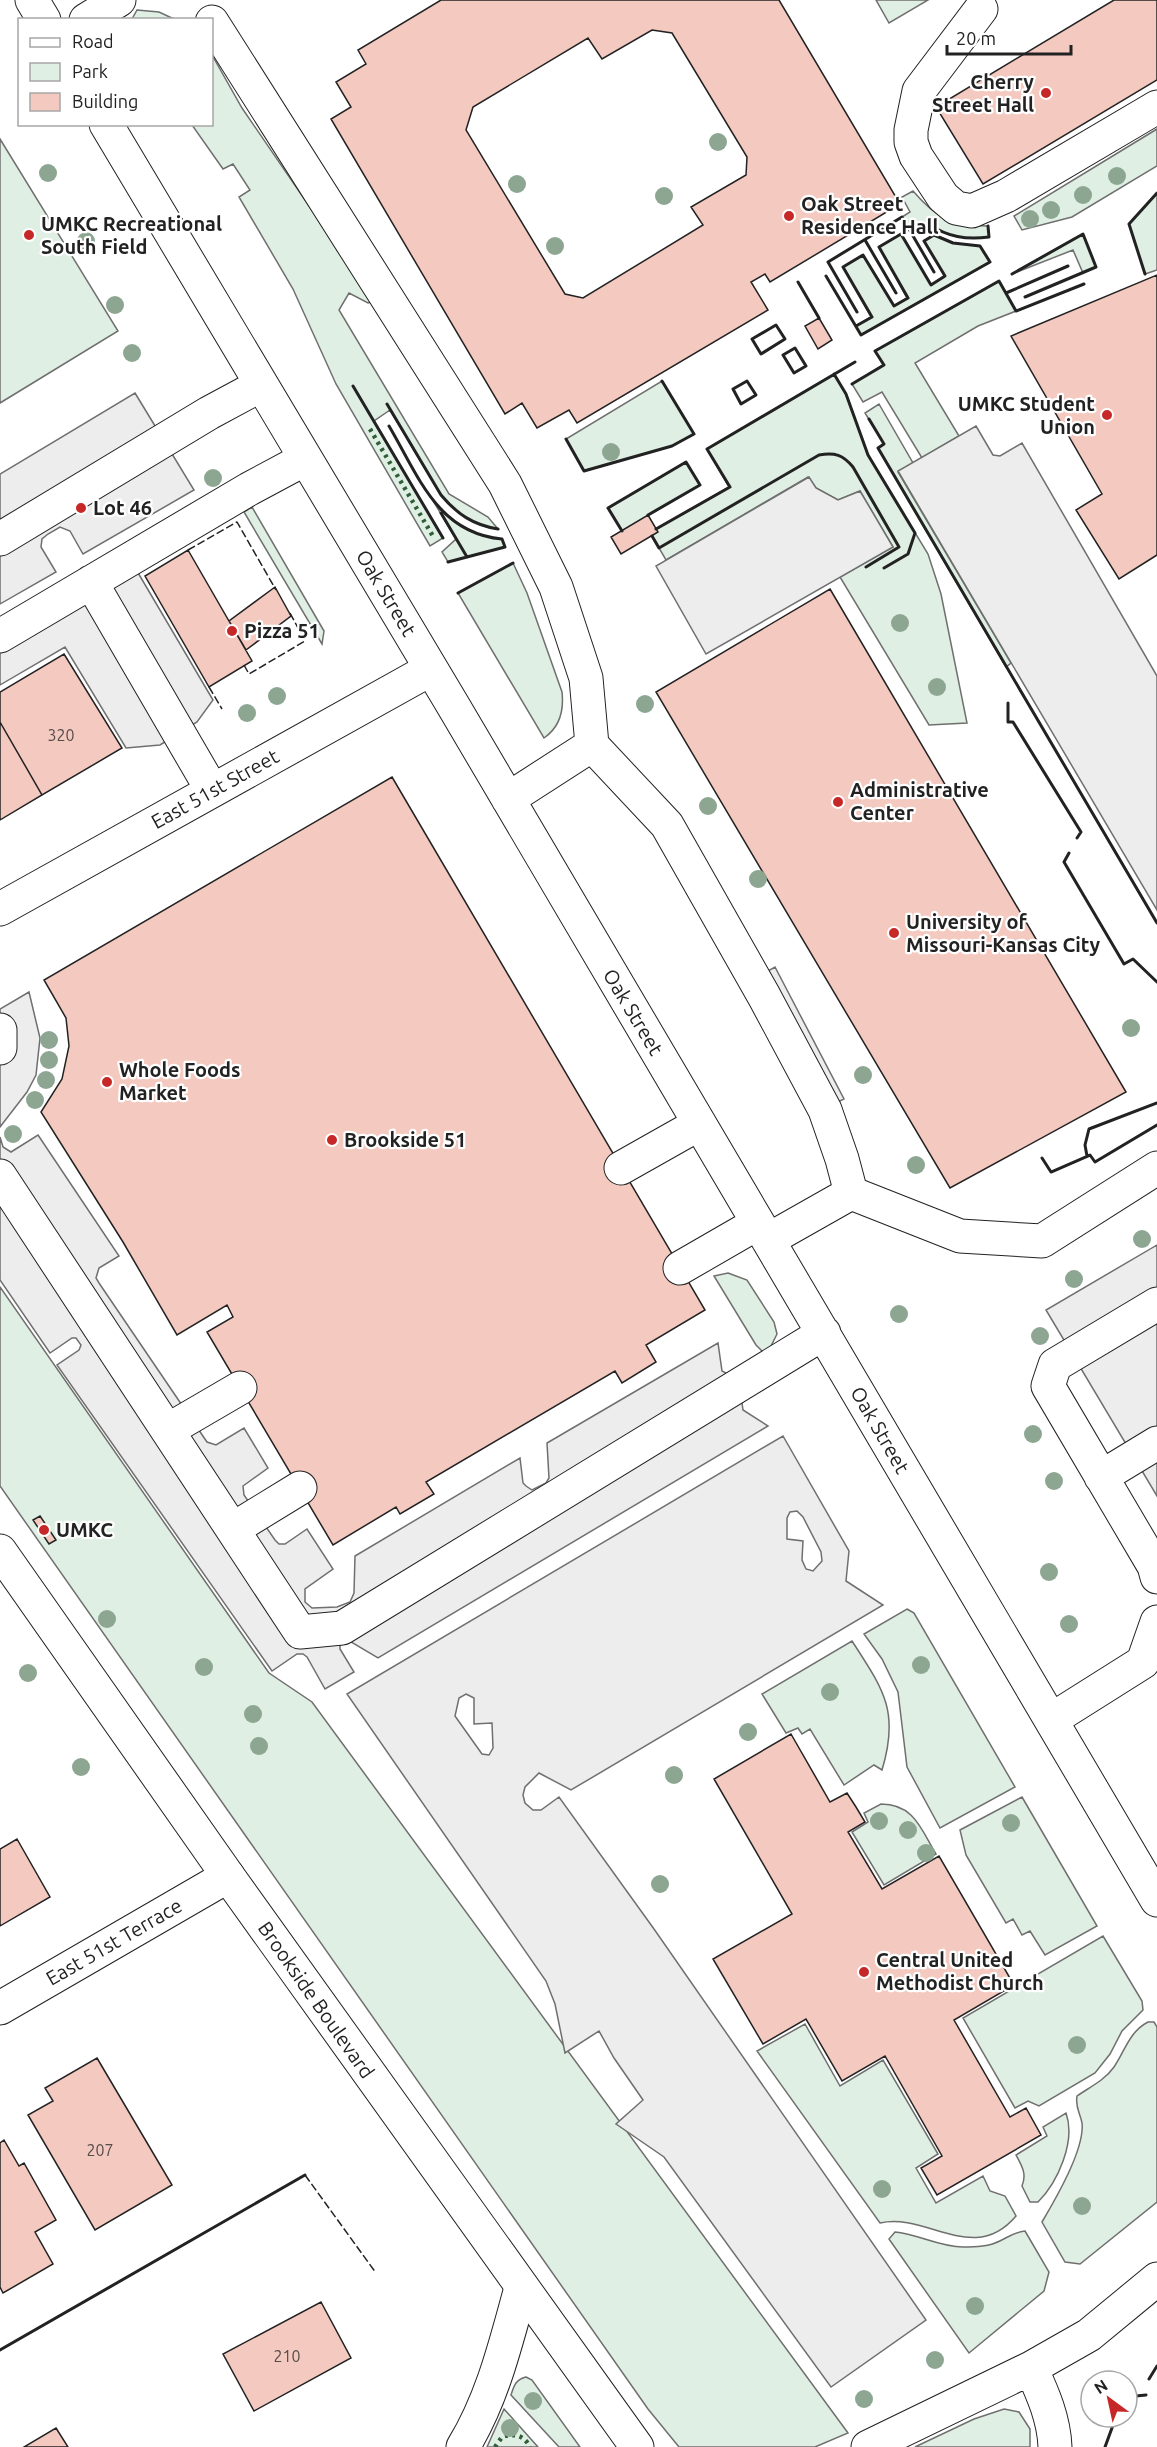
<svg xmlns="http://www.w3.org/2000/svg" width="1157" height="2447" viewBox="0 0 1157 2447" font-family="Ubuntu,sans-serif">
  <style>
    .green { fill: #e0efe3; stroke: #6f6f6f; stroke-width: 1.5 }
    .parking { fill: #ededed; stroke: #6f6f6f; stroke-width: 1.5; fill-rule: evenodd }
    .building { fill: #f3c9c0; stroke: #222; stroke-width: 1.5; fill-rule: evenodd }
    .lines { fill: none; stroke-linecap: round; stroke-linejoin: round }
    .minor-casing { stroke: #222; stroke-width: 35 }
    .major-casing { stroke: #222; stroke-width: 35 }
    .minor { stroke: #fff; stroke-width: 33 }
    .major { stroke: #fff; stroke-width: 33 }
    .hedge { stroke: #2f5e38; stroke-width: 4.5; stroke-dasharray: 3 4.5; stroke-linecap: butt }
    .fence { stroke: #222; stroke-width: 1.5; stroke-dasharray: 8 3; stroke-linecap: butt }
    .wall { stroke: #222; stroke-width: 3 }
    .tree { fill: #8da692 }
    .poi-dot { fill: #c62828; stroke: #fff; stroke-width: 2 }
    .labels { text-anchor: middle; stroke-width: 4.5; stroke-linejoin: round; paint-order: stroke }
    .number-label { font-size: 16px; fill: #564c4a }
    .poi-label { font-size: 20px; font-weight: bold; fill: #222; stroke: #fff; text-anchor: start }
    .street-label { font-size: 20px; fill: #222; stroke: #fff }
  </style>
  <rect width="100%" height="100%" fill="#fff"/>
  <path class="green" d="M876 0H928L889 23Z
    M137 10 159 12 174 19H132Z
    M212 55 242 108 372 298V302L368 303 349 293 339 310 449 494 488 517 498 529C473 525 457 514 441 495L390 410 374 421 443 538 430 546 336 384 293 289 239 197 250 190 233 164 223 169 192 125 212 124Z
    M1157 129V166L1072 217 1022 230 1014 216Z
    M0 139 118 331 0 403Z
    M913 191C937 219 951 225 988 226L989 237C966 240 948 237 929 224L912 234 902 217 910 212 902 197Z
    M1157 193V270L1145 274 1129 224Z
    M901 234 931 285 945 276 924 241 934 235 953 243 980 246 990 262 861 335 856 326 871 317 843 267 863 255 894 306 907 298 879 247Z
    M1083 234 1096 267 1083 273 1073 250 1012 274Z
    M999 281 1016 311 978 326 915 363 959 436 922 458 882 392 863 402 852 384 883 365 875 351Z
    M834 374 846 394 868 455 928 554 941 594 967 723 929 725 840 577 893 547 860 491 838 500 816 488 808 477 666 560 652 536 657 532 656 529 729 487 707 449Z
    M662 381 694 434 672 446 584 471 566 439Z
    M879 404 913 463 898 472 1011 663 1006 667 878 448 884 444 865 413Z
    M686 462 700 485 622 531 608 508Z
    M432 499C450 524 472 536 502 539L505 547 448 562 442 552 456 539Z
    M252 507 324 631 322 644 244 512Z
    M513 563 527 593 562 692C564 710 560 727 544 738L458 593Z
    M728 1273 747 1280 774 1322 777 1334 771 1346 764 1353 756 1345 714 1276Z
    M0 1287 269 1673 312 1702 848 2433 815 2447H679L648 2409 0 1486Z
    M907 1609 914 1613 1015 1787 940 1828 907 1767 898 1692 882 1659 864 1634Z
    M852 1641C883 1689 900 1711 882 1770L874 1765 844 1785 810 1729 802 1734 798 1728 786 1733 762 1694Z
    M1022 1797 1097 1926 1045 1955 1030 1931 1022 1935 1013 1919 1006 1923 966 1855 960 1830Z
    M881 1804C914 1804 921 1829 936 1854L884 1885 852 1832 868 1822 864 1813Z
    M1103 1936 1142 2001 1143 2010 1122 2031 1110 2054 1095 2073 1039 2106 1028 2101 1015 2108 963 2018Z
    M1148 2022H1154L1157 2027V2202L1080 2264 1065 2262 1042 2222C1055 2200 1085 2149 1082 2123 1080 2112 1075 2108 1077 2096 1090 2087 1105 2080 1114 2067 1125 2051 1129 2032 1148 2022Z
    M805 2024 840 2086 883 2060 938 2154 916 2168 936 2203 983 2176 990 2191 1005 2196 1016 2216C974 2266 927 2212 880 2223L757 2051Z
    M1066 2113C1076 2141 1058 2182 1038 2202H1030L1022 2186C1027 2174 1022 2166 1016 2155L1047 2136 1043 2127Z
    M1025 2231 1049 2272 1044 2291 969 2353 889 2239 895 2232C918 2234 939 2247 963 2247 973 2247 986 2247 995 2243 1006 2239 1013 2232 1025 2231Z
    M526 2377 532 2380 580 2447H559L511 2395C514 2386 515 2380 526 2377Z
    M504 2409 538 2447H487Z
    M1004 2409 1019 2412 1030 2429V2447H915L974 2419Z"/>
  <path class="parking" d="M135 393 194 490 83 554 70 531 60 527 48 534 42 539 41 547 56 572 0 604V474Z
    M976 426 993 455 1000 456 1022 443 1157 676V910L898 471Z
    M809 477 816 488 838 500 860 491 893 547 706 654 656 566Z
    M124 549 213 700 197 722 160 745 126 748 65 647 0 685V623Z
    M775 967 844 1099 830 1106 761 975Z
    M29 992 40 1038 36 1075 27 1092 0 1127V1009Z
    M38 1135 119 1256 99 1268 96 1278 99 1283 207 1442 216 1445 244 1428 268 1468 243 1486 244 1495 275 1540 279 1544H285L307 1529 333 1569 305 1589V1602L312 1608 337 1607 350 1602 354 1593 355 1556 520 1458 523 1483 526 1486 532 1490 546 1483 549 1478 547 1443 718 1343 722 1371 728 1374 745 1399 742 1403 743 1410 768 1426 378 1658 348 1640 340 1644V1649L354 1672 325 1689 307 1657 303 1654H297L272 1671 57 1365 79 1350 81 1345 76 1338H72L50 1353 0 1280V1137L3 1147 11 1152Z
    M1157 1245V1496L1046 1310Z
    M783 1436 849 1551 846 1581 883 1605 571 1790 539 1773 525 1787 523 1795 525 1803 533 1810H541L559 1797 654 1929 926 2320 831 2387 664 2157 616 2124 643 2100 614 2058 599 2031 565 2053 555 2004 546 1981 347 1694ZM797 1511 803 1517 821 1552 822 1561 813 1571 806 1569 802 1560 803 1541 787 1539V1518L790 1512ZM466 1694 474 1698V1724L492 1723 493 1748 489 1755 482 1754 455 1716 459 1698Z"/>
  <path class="building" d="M441 0H779L900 204 770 282 765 274 751 282 768 310 577 423 569 410 537 428 522 403 505 414 331 119 351 107 336 82 366 64 358 50ZM652 30 672 33 747 157 746 175 691 207 703 225 583 298 565 294 466 130 473 107 588 38 602 59Z
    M1114 0H1157V80L983 184 936 107Z
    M1157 275V555L1119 579 1076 510 1102 494 1011 336Z
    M819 318 832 340 818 349 805 326Z
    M648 515 658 532 621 554 611 537Z
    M188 550 252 661 209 687 145 576Z
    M275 587 291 616 246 650 229 621Z
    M830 589 1126 1092 950 1188 656 692Z
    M64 654 122 748 42 795 0 722V692Z
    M0 722 42 795 0 820Z
    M392 777 705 1310 646 1345 656 1362 622 1383 615 1371 426 1482 434 1494 400 1514 396 1507 333 1545 207 1332 233 1317 227 1305 177 1335 123 1242 41 1112 62 1079 69 1046 66 1018 44 980Z
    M40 1516 56 1540 49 1544 33 1520Z
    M791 1734 830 1802 847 1793 856 1807 865 1822 848 1832 882 1889 939 1856 1014 1985 954 2020 1010 2117 1026 2108 1041 2135 937 2195 921 2168 942 2156 885 2056 842 2081 806 2019 763 2044 713 1959 792 1914 714 1779Z
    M17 1839 50 1897 0 1926V1849Z
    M97 2058 172 2185 95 2230 28 2115 53 2101 45 2088Z
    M4 2140 19 2166 24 2163 56 2220 35 2232 53 2264 3 2293 0 2287V2143Z
    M321 2302 351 2358 254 2411 223 2354Z
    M56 2428 68 2447H24Z"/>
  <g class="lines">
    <defs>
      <path id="minor" d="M32 0 44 20
        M981 9 919 91 911 130V142L916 156 943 197 956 208 972 211 1006 196 1157 107
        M86 20 119 0
        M212 22 505 484 556 587 586 678 592 745 508 799
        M106 124 454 707 1157 1900
        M0 539 209 413 261 385
        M91 582 212 790
        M0 636 249 489 305 459
        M592 745 667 825 764 996 825 1110 842 1159 851 1193 768 1240
        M0 909 431 669
        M0 1030V1048
        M621 1168 699 1124
        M0 1176 300 1632 342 1628 824 1333
        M851 1193 960 1236 1042 1241 1157 1168
        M680 1268 758 1223
        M1157 1304 1055 1365 1048 1386 1154 1566 1157 1577
        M168 1430 240 1388
        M1101 1477 1157 1443
        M233 1529 300 1488
        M1051 1720 1143 1662 1157 1622
        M0 2008 228 1876
        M1031 2368C1043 2394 1054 2419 1055 2447
        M463 2447C493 2398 506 2342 521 2288
        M868 2447 1031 2368 1089 2335 1157 2279"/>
      <path id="major" d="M0 1551 228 1876 637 2447"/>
    </defs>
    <use href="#minor" class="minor-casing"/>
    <use href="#major" class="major-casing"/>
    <use href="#minor" class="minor"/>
    <use href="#major" class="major"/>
    <path class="hedge" d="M370 429 434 538
      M495 2447 502 2437C514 2433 524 2435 530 2447"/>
    <path class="fence" d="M188 550 237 522 276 590
      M244 665 249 674 305 641 290 613
      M209 687 222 709
      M305 2175 376 2273"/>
    <path class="wall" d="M912 234 928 224C948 237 966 240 989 237L988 226
      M865 240 896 293
      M1012 274 1083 234 1096 267 1025 297
      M1145 274 1129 224 1157 193
      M826 276 861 335 990 262 980 246 953 243 934 235 924 241 945 276 931 285 901 234 879 247 908 298 894 306 863 255 843 267 872 317 856 326
      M798 282 819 318
      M1006 293 1068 266
      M857 312 828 262 902 217 934 272
      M776 325 785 339 761 354 752 339Z
      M795 348 806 366 794 373 783 355Z
      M834 374 846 394 868 455 915 533 908 554 884 568
      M747 381 756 395 741 404 733 389Z
      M852 384 884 365 875 351 999 281 1016 311 1084 284
      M353 386 443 538
      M387 404 441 495C457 514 473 525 498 529
      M869 419 884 444 878 448 1157 923
      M389 426C418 475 437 533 502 539L505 547 448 562
      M566 439 584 471 672 446 694 434 662 381
      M441 513 467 557
      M656 529 730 487 707 449 855 362
      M622 531 608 508 686 462 700 485 648 515
      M652 536 659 548 819 455C835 452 843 455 853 467L899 547 866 567
      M458 593 513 563
      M1008 703V722H1013L1081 832 1077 838
      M1069 853 1064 862 1124 964 1133 959 1157 982
      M1087 1156 1085 1145 1089 1129 1157 1103
      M1042 1158 1051 1172 1090 1155 1095 1162 1157 1125
      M0 2350 305 2175
      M1149 2379 1157 2366
      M1127 2402 1136 2396 1146 2395
      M1105 2447 1116 2417"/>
  </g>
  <g class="tree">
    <circle cx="718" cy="142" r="9"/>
    <circle cx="48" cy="173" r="9"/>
    <circle cx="1117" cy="176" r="9"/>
    <circle cx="517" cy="184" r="9"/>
    <circle cx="1083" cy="195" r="9"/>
    <circle cx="664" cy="196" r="9"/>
    <circle cx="1051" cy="210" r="9"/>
    <circle cx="1030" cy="219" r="9"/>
    <circle cx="86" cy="241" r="9"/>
    <circle cx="555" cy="246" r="9"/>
    <circle cx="115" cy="305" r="9"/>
    <circle cx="132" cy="353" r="9"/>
    <circle cx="611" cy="452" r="9"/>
    <circle cx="213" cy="478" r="9"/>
    <circle cx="900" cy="623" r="9"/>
    <circle cx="937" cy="687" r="9"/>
    <circle cx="277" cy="696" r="9"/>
    <circle cx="645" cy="704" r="9"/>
    <circle cx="247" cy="713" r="9"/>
    <circle cx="708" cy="806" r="9"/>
    <circle cx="758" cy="879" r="9"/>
    <circle cx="1131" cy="1028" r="9"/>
    <circle cx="49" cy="1040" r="9"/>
    <circle cx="49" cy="1060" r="9"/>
    <circle cx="863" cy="1075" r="9"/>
    <circle cx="46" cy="1080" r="9"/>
    <circle cx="35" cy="1100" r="9"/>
    <circle cx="13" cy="1134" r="9"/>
    <circle cx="916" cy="1165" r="9"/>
    <circle cx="1142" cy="1239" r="9"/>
    <circle cx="1074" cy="1279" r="9"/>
    <circle cx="899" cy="1314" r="9"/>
    <circle cx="1040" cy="1336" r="9"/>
    <circle cx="1033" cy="1434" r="9"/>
    <circle cx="1054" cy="1481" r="9"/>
    <circle cx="1049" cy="1572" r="9"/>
    <circle cx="107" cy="1619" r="9"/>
    <circle cx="1069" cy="1624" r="9"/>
    <circle cx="921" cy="1665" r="9"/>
    <circle cx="204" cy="1667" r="9"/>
    <circle cx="28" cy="1673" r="9"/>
    <circle cx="830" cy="1692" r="9"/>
    <circle cx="253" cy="1714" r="9"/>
    <circle cx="748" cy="1732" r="9"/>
    <circle cx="259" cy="1746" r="9"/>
    <circle cx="81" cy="1767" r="9"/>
    <circle cx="674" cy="1775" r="9"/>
    <circle cx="879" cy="1821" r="9"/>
    <circle cx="1011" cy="1823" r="9"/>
    <circle cx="908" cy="1830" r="9"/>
    <circle cx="926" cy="1853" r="9"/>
    <circle cx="660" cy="1884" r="9"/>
    <circle cx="1077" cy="2045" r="9"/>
    <circle cx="882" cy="2189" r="9"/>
    <circle cx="1082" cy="2206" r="9"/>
    <circle cx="975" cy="2306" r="9"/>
    <circle cx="935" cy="2360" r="9"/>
    <circle cx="864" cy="2399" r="9"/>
    <circle cx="533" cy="2401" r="9"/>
    <circle cx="510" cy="2428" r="9"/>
  </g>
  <g class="poi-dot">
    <circle cx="1046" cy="93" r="6"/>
    <circle cx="789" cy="216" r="6"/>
    <circle cx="29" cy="235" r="6"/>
    <circle cx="1107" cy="415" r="6"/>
    <circle cx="81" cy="508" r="6"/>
    <circle cx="232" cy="631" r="6"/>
    <circle cx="838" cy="802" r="6"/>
    <circle cx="894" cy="933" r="6"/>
    <circle cx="107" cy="1082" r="6"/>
    <circle cx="332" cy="1140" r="6"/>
    <circle cx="44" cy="1530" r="6"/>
    <circle cx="864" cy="1972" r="6"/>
  </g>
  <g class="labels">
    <g class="number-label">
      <text x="61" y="741">320</text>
      <text x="100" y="2156">207</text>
      <text x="287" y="2362">210</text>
    </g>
    <g class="poi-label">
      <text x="1034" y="89" text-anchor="end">Cherry<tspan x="1034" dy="23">Street Hall</tspan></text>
      <text x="801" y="211">Oak Street<tspan x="801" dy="23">Residence Hall</tspan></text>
      <text x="41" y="231">UMKC Recreational<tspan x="41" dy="23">South Field</tspan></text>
      <text x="1095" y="411" text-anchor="end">UMKC Student<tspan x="1095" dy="23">Union</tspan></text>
      <text x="93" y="515">Lot 46</text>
      <text x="244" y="638">Pizza 51</text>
      <text x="850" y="797">Administrative<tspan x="850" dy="23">Center</tspan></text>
      <text x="906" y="929">University of<tspan x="906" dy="23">Missouri-Kansas City</tspan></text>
      <text x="119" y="1077">Whole Foods<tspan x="119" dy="23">Market</tspan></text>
      <text x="344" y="1147">Brookside 51</text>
      <text x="56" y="1537">UMKC</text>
      <text x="876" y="1967">Central United<tspan x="876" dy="23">Methodist Church</tspan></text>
    </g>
    <g class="street-label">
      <text transform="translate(386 593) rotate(59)" y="7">Oak Street</text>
      <text transform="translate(215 789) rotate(-29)" y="7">East 51st Street</text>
      <text transform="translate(633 1012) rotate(59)" y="7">Oak Street</text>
      <text transform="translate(880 1430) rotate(60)" y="7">Oak Street</text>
      <text transform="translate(114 1942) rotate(-30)" y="7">East 51st Terrace</text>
      <text transform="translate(316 2000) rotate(55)" y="7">Brookside Boulevard</text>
    </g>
  </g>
  <rect x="18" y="18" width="195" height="108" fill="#ffffff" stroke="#a7a7a7" stroke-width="1.5"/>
  <rect x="30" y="38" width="30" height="9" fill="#ffffff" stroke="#a7a7a7" stroke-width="1.5"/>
  <text x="72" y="48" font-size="18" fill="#222222">Road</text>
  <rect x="30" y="63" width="30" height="18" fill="#e0efe3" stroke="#a7a7a7" stroke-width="1.5"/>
  <text x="72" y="78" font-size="18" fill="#222222">Park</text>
  <rect x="30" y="93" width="30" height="18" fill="#f3c9c0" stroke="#a7a7a7" stroke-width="1.5"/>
  <text x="72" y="108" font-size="18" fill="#222222">Building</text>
  <g transform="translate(1109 2399) rotate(327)"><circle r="28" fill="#ffffff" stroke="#a7a7a7" stroke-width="1.5"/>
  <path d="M0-4.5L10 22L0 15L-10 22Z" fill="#c62828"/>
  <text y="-9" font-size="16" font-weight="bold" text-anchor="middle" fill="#222222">N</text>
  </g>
  <path d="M947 45v9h124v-9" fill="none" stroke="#222222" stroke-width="3"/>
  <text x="956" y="45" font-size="18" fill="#222222" stroke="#ffffff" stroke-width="4.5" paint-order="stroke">20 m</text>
</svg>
